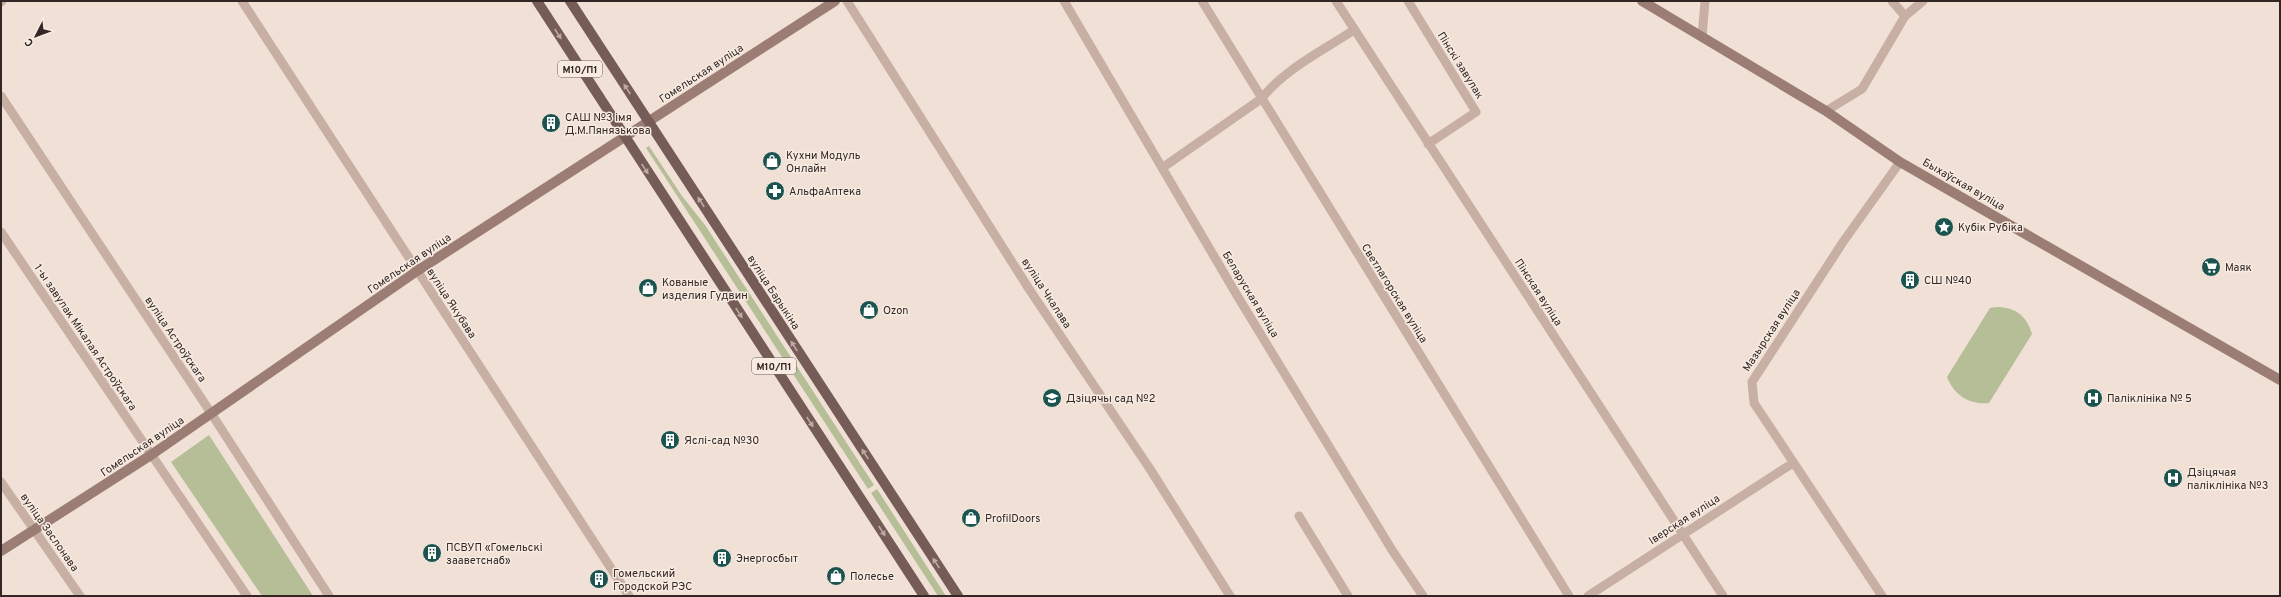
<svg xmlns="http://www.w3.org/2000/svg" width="2281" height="597" viewBox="0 0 2281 597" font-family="Overpass,sans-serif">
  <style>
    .green { fill: #b6be97 }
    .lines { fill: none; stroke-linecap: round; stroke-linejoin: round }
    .street { stroke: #c7afa3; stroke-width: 9 }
    .secondary { stroke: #9b7d74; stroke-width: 10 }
    .primary { stroke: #755c56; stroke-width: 10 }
    .oneway { fill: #bdaba3 }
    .labels { text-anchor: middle; stroke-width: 3; stroke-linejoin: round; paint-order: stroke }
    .shield { fill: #f8ebe2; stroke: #6d625e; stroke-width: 1 }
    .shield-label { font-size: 10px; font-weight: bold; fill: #322725 }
    .street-label { font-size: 11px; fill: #322725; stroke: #f8ebe2 }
    .poi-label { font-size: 11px; fill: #322725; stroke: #f8ebe2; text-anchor: start }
  </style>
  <rect width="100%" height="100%" fill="#f0e0d6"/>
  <path class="green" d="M649 146 682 196 705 225 874 485 868 489 646 148Z
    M1997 307C2015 307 2027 316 2032 334L1989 403C1969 405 1954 395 1947 377L1990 308Z
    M209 435 313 596H262L171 462Z
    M877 489 946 596H938L871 493Z"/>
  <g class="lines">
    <path class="street" d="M242 1 629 596
      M847 1 1029 289 1150 469 1230 596
      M1064 1 1238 297 1392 550 1423 596
      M1202 1 1569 596
      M1336 1 1723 596
      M1408 1 1476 112 1428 144
      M1892 1 1905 16
      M1 2 2 1
      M1702 37 1705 1
      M1 96 211 413 329 596
      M1826 111 1862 89 1905 16 1923 1
      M1162 168 1261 99C1285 69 1322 51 1354 30
      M1 232 247 596
      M1 482 80 596
      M1299 516 1348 596
      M1588 596 1793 463
      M1882 596 1754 403 1752 382 1843 242 1900 162"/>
    <path class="secondary" d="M1642 1 1826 111 1900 162 2280 380
      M1 551 151 455 417 271 835 1"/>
    <path class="primary" d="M537 1 924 596
      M570 1 958 596"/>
  </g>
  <defs><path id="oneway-solid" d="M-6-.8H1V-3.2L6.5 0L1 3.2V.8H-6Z"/></defs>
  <g class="oneway">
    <use href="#oneway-solid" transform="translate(558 34) rotate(57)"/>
    <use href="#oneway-solid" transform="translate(627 89) rotate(-123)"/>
    <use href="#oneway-solid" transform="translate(645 169) rotate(57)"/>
    <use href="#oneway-solid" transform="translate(701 202) rotate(-123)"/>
    <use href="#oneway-solid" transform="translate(739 313) rotate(57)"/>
    <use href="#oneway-solid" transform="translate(794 346) rotate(-123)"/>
    <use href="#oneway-solid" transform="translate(810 422) rotate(57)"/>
    <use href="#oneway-solid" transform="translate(865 454) rotate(-123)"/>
    <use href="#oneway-solid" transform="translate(882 531) rotate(57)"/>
    <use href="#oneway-solid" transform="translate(936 563) rotate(-123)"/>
  </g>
  <defs>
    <symbol id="building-disc" viewBox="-11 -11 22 22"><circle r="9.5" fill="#1b534f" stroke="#f8ebe2"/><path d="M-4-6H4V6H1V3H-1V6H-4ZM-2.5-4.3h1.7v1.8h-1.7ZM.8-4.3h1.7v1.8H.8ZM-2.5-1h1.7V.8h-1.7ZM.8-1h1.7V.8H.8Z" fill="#fff"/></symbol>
    <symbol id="shop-disc" viewBox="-11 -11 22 22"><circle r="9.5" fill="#1b534f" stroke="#f8ebe2"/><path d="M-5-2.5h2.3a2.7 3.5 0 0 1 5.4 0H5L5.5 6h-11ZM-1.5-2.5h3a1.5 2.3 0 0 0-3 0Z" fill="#fff"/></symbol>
    <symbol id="pharmacy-disc" viewBox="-11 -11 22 22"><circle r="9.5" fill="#1b534f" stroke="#f8ebe2"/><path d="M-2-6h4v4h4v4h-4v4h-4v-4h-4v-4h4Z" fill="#fff"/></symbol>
    <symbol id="sight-disc" viewBox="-11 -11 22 22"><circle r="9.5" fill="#1b534f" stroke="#f8ebe2"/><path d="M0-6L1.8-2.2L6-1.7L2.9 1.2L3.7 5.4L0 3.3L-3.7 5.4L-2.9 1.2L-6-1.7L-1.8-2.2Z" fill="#fff"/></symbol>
    <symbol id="supermarket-disc" viewBox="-11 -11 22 22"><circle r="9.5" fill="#1b534f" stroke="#f8ebe2"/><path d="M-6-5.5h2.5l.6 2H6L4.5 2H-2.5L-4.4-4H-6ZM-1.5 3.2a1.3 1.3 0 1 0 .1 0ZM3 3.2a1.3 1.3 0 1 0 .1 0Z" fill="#fff"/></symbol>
    <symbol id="school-disc" viewBox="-11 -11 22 22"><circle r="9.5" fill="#1b534f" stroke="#f8ebe2"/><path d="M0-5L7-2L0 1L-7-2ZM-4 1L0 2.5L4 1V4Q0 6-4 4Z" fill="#fff"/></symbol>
    <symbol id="hospital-disc" viewBox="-11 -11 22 22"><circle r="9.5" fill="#1b534f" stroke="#f8ebe2"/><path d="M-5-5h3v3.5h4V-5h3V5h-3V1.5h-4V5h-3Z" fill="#fff"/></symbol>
  </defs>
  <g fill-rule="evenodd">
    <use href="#building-disc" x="540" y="112" width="22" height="22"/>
    <use href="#shop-disc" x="761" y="150" width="22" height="22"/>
    <use href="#pharmacy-disc" x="764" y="180" width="22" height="22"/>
    <use href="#sight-disc" x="1933" y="216" width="22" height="22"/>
    <use href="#supermarket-disc" x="2200" y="256" width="22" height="22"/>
    <use href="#building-disc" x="1899" y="269" width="22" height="22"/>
    <use href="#shop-disc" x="637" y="277" width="22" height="22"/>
    <use href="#shop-disc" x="858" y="299" width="22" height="22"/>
    <use href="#school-disc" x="1041" y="387" width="22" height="22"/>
    <use href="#hospital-disc" x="2082" y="387" width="22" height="22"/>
    <use href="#building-disc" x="659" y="429" width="22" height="22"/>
    <use href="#hospital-disc" x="2162" y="467" width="22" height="22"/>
    <use href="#shop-disc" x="960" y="507" width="22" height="22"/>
    <use href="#building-disc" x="421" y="542" width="22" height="22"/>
    <use href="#building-disc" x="711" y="547" width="22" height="22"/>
    <use href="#shop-disc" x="825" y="565" width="22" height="22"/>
    <use href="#building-disc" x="588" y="568" width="22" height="22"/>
  </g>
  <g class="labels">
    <g class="shield">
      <rect x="558" y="61" width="44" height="16" rx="3"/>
      <rect x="752" y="358" width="44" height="16" rx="3"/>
    </g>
    <g class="shield-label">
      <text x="580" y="73">М10/П1</text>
      <text x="774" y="370">М10/П1</text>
    </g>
    <g class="street-label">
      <text transform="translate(1461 65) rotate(58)" y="4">Пінскі завулак</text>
      <text transform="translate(701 73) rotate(-33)" y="4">Гомельская вуліца</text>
      <text transform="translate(1964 184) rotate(30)" y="4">Быхаўская вуліца</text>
      <text transform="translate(409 263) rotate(-34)" y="4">Гомельская вуліца</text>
      <text transform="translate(774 292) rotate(57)" y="4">вуліца Барыкіна</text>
      <text transform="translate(1539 292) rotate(57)" y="4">Пінская вуліца</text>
      <text transform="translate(1047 293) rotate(57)" y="4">вуліца Чкалава</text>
      <text transform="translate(1395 293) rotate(58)" y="4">Светлагорская вуліца</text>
      <text transform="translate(1251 294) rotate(59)" y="4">Беларуская вуліца</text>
      <text transform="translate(452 303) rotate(57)" y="4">вуліца Якубава</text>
      <text transform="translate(1771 330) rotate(-57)" y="4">Мазырская вуліца</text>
      <text transform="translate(86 337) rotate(56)" y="4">1-ы завулак Мікалая Астроўскага</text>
      <text transform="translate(176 339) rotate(56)" y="4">вуліца Астроўскага</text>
      <text transform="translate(142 446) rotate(-34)" y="4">Гомельская вуліца</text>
      <text transform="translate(1684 519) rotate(-33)" y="4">Іверская вуліца</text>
      <text transform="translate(50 532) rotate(55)" y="4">вуліца Заслонава</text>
    </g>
    <g class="poi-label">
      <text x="565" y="121">САШ №3 імя<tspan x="565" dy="13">Д.М.Пянязькова</tspan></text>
      <text x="786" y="159">Кухни Модуль<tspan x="786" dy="13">Онлайн</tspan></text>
      <text x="789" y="195">АльфаАптека</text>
      <text x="1958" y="231">Кубік Рубіка</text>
      <text x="2225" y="271">Маяк</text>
      <text x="1924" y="284">СШ №40</text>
      <text x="662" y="286">Кованые<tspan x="662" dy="13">изделия Гудвин</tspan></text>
      <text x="883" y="314">Ozon</text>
      <text x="1066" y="402">Дзіцячы сад №2</text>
      <text x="2107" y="402">Паліклініка № 5</text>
      <text x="684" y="444">Яслі-сад №30</text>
      <text x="2187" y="476">Дзіцячая<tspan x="2187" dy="13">паліклініка №3</tspan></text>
      <text x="985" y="522">ProfilDoors</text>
      <text x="446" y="551">ПСВУП «Гомельскі<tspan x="446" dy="13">зааветснаб»</tspan></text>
      <text x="736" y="562">Энергосбыт</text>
      <text x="613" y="577">Гомельский<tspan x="613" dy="13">Городской РЭС</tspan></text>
      <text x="850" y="580">Полесье</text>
    </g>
  </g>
  <rect width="2281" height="597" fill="none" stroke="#322725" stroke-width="4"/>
  <g transform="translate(36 36) rotate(228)" stroke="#f8ebe2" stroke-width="3" paint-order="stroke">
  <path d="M0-3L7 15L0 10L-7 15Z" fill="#322725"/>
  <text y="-6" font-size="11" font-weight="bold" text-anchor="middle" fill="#322725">С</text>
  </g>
</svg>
